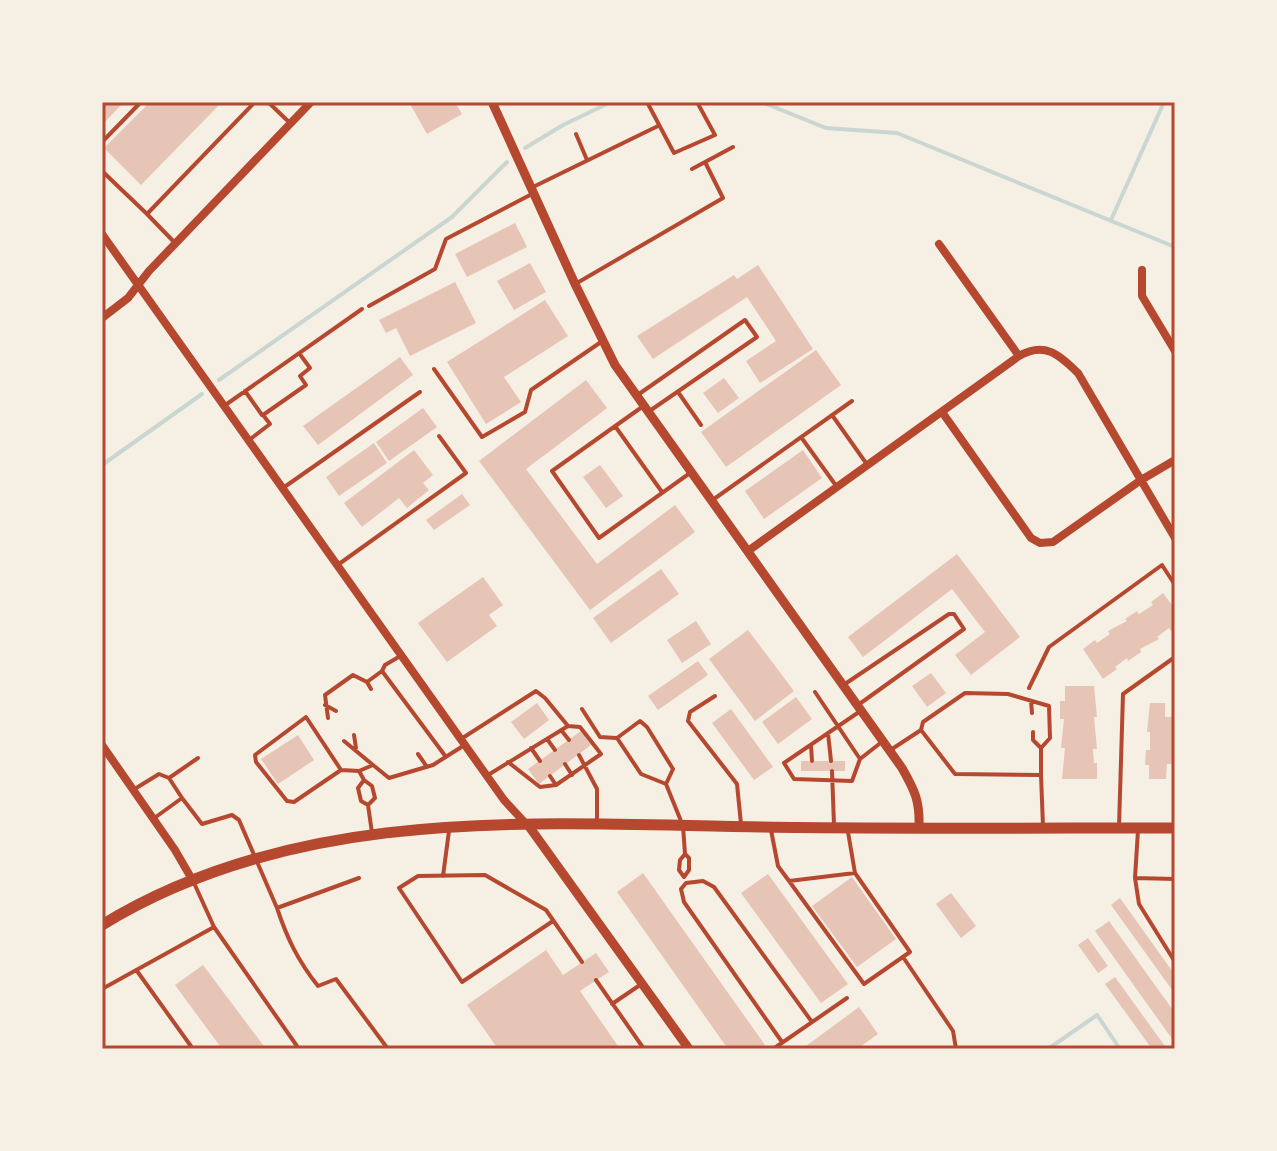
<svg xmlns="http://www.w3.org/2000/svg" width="1277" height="1151" viewBox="0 0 1277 1151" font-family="'DM Sans',sans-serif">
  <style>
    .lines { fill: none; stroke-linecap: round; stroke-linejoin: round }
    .stream { stroke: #c9d6d2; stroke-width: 4 }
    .building { fill: #e6c5b7 }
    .service { stroke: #b5482f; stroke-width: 4 }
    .minor { stroke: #b5482f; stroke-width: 8 }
    .tertiary { stroke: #b5482f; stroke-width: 9 }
    .secondary { stroke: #b5482f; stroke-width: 11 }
    .neatline { fill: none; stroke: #b5482f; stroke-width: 3 }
  </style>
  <rect width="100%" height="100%" fill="#f6efe4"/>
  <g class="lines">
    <path class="stream" d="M762 102 826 128 897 133 1175 247
      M525 148 563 125 611 102
      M1111 220 1164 102
      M219 380 452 217 507 162
      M102 465 202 394
      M1048 1049 1097 1015 1120 1049"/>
  </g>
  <path class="building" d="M102 102H124L102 125Z
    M150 102H222L141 185 104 148Z
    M409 102H455L462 114 427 134Z
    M515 223 527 247 467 277 455 254Z
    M530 263 546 292 514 310 497 281Z
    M758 265 813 349 760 383 746 361 776 341 747 297 653 359 637 336 734 275 737 279Z
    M455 282 476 323 410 356 396 328 386 333 379 320Z
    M545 300 568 336 504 377 521 402 486 424 447 362Z
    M816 350 841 385 726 467 701 432Z
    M400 357 413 375 318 445 303 426Z
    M724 378 739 398 718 413 703 393Z
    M586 380 607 408 526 469 597 564 675 505 695 532 590 610 479 461Z
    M423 408 437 427 389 461 376 442Z
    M374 443 387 463 339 496 326 477Z
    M414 450 433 475 423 483 429 490 407 508 399 498 362 527 344 503Z
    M803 450 822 478 764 519 745 491Z
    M600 465 623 496 606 508 583 477Z
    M462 494 470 505 434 530 426 520Z
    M957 554 1020 637 971 675 955 655 985 632 952 589 863 657 848 637Z
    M661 569 679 594 611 643 593 618Z
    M483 577 503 605 489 615 497 626 447 662 418 623Z
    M1163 593 1175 609V628L1171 631 1169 628 1157 637 1159 639 1140 649 1141 652 1128 661 1127 658 1115 667 1117 669 1103 679 1083 649 1095 640 1097 643 1110 634 1108 631 1127 621 1125 619 1137 611 1139 614 1153 605 1151 602Z
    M696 621 711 644 682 663 667 640Z
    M748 630 794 691 755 721 709 659Z
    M698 661 708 675 658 710 648 696Z
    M931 673 946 693 927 707 912 686Z
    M1065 686H1094L1097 717H1094L1097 749H1093L1094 763H1097V779H1062L1065 748H1061L1064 719H1060V701H1065Z
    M796 697 812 719 778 744 762 722Z
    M537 703 549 720 524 739 511 722Z
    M1150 703H1165V717H1175V764H1167L1166 779H1149V765H1145L1146 750H1150V732H1147Z
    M731 709 773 767 754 780 712 723Z
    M581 731 591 745 539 784 528 769Z
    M298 735 314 760 278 784 261 759Z
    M801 761H845V771H801Z
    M643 873 765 1045 759 1049H728L617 892Z
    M768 874 848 984 821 1003 741 893Z
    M852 877 896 939 857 967 812 906Z
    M951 893 976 926 961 938 936 904Z
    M1120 898 1175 975V994L1111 905Z
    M1109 921 1175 1013V1043L1095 931Z
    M1088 938 1108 966 1098 973 1078 945Z
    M546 950 563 975 596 953 609 972 580 991 620 1049H498L467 1005Z
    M203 965 266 1049H222L175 985Z
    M1115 977 1167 1049H1152L1105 984Z
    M859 1007 878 1034 857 1049H802Z"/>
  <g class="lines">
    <path class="service" d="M268 102 290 123
      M647 102 674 153 715 135 697 102
      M576 134 587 160
      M102 142 141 102
      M692 169 733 147
      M102 171 147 214
      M533 187 658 126
      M175 243 147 214 255 102
      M577 283 723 198 705 162
      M369 306 435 269 446 239 532 194
      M434 369 482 437 525 412 531 390 601 342
      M245 391 262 415
      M678 392 701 425
      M639 394 745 320 757 337 651 410
      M224 406 362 309
      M642 407 552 471 599 538 690 473
      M832 415 866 463
      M615 426 662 492
      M801 437 837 487
      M249 440 270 424 263 415 306 385 300 376 310 368 299 353
      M283 488 420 392
      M714 499 852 401
      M339 564 466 473 439 436
      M402 655 385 665 382 671 446 757
      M367 682 382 671
      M845 684 949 614H954L964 629 858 705
      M1029 688 1049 647 1162 565 1175 585
      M815 692 860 759 852 781 794 779 784 763 859 712
      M715 696 690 712 688 721 737 784 741 824
      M1031 701 1032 713
      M325 705 336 711
      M582 709 600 737 616 738
      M328 718 325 695 353 675 367 682 371 689
      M561 730 569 740
      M921 730 923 722 965 693 1008 694 1049 706 1050 738 1041 748V775
      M1033 732V740L1041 748
      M828 733 831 761
      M354 735 356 748
      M461 739 536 691 545 698 568 726 488 775
      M547 739 555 750
      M344 741 373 765
      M811 745 812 761
      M531 748 540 761
      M892 749 921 730 955 774 1041 775 1043 826
      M418 754 427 767
      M579 755 597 789V823
      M860 759 883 741
      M508 762 540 787 556 785 601 754 580 727 568 726
      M565 764 572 775
      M341 770 306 717 255 755 256 762 287 801 294 802 341 770 359 771 364 780
      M359 771 373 765 389 778 433 765 463 746
      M832 771 834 825
      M550 776 556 785
      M169 778 198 758
      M364 780 372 786 375 798 368 805 361 801 358 788Z
      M666 784 673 769 647 727 640 721 617 738 641 774 666 784 683 826 685 854
      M133 790 159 774 169 778 182 798 153 819
      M182 798 202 824 232 815 239 820 277 908 359 878
      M368 805 372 833
      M1119 827 1123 694 1175 657
      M771 830 778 866 789 881 864 984 910 952 855 873 789 881
      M1138 830 1135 878 1175 879
      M848 832 855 873
      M685 854 689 858V870L684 877 679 870 680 860Z
      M443 876 449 831
      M1135 878 1139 904 1175 962
      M194 883 214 927 299 1049
      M277 908C287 938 298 961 318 986L336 979 388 1049
      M553 921 462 982 399 888 418 876 485 875 546 910 582 962
      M903 957 953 1031 956 1049
      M137 971 193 1049
      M596 980 644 1049
      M102 989 214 927
      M612 1004 640 985
      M782 1042 684 902 681 889 686 883 703 881 714 887 812 1022
      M773 1049 847 998"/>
    <path class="minor" d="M102 234 504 800 527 825
      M939 244 1019 356
      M1142 270V296L1175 351
      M102 318 128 298 149 271 311 102
      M942 412 1031 538 1040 543 1053 542 1141 480 1175 460
      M748 551 1019 356C1045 341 1059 355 1078 373L1175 538
      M102 745 175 850 193 881"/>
    <path class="tertiary" d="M492 102 575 284 615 365 902 768C915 791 920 801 919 828
      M528 825 689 1049"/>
    <path class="secondary" d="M102 925C301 803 540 824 763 827 900 829 1038 828 1175 828"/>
  </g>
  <rect width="1277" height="1151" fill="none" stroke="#f6efe4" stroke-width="208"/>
  <rect x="104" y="104" width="1069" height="943" class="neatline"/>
</svg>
